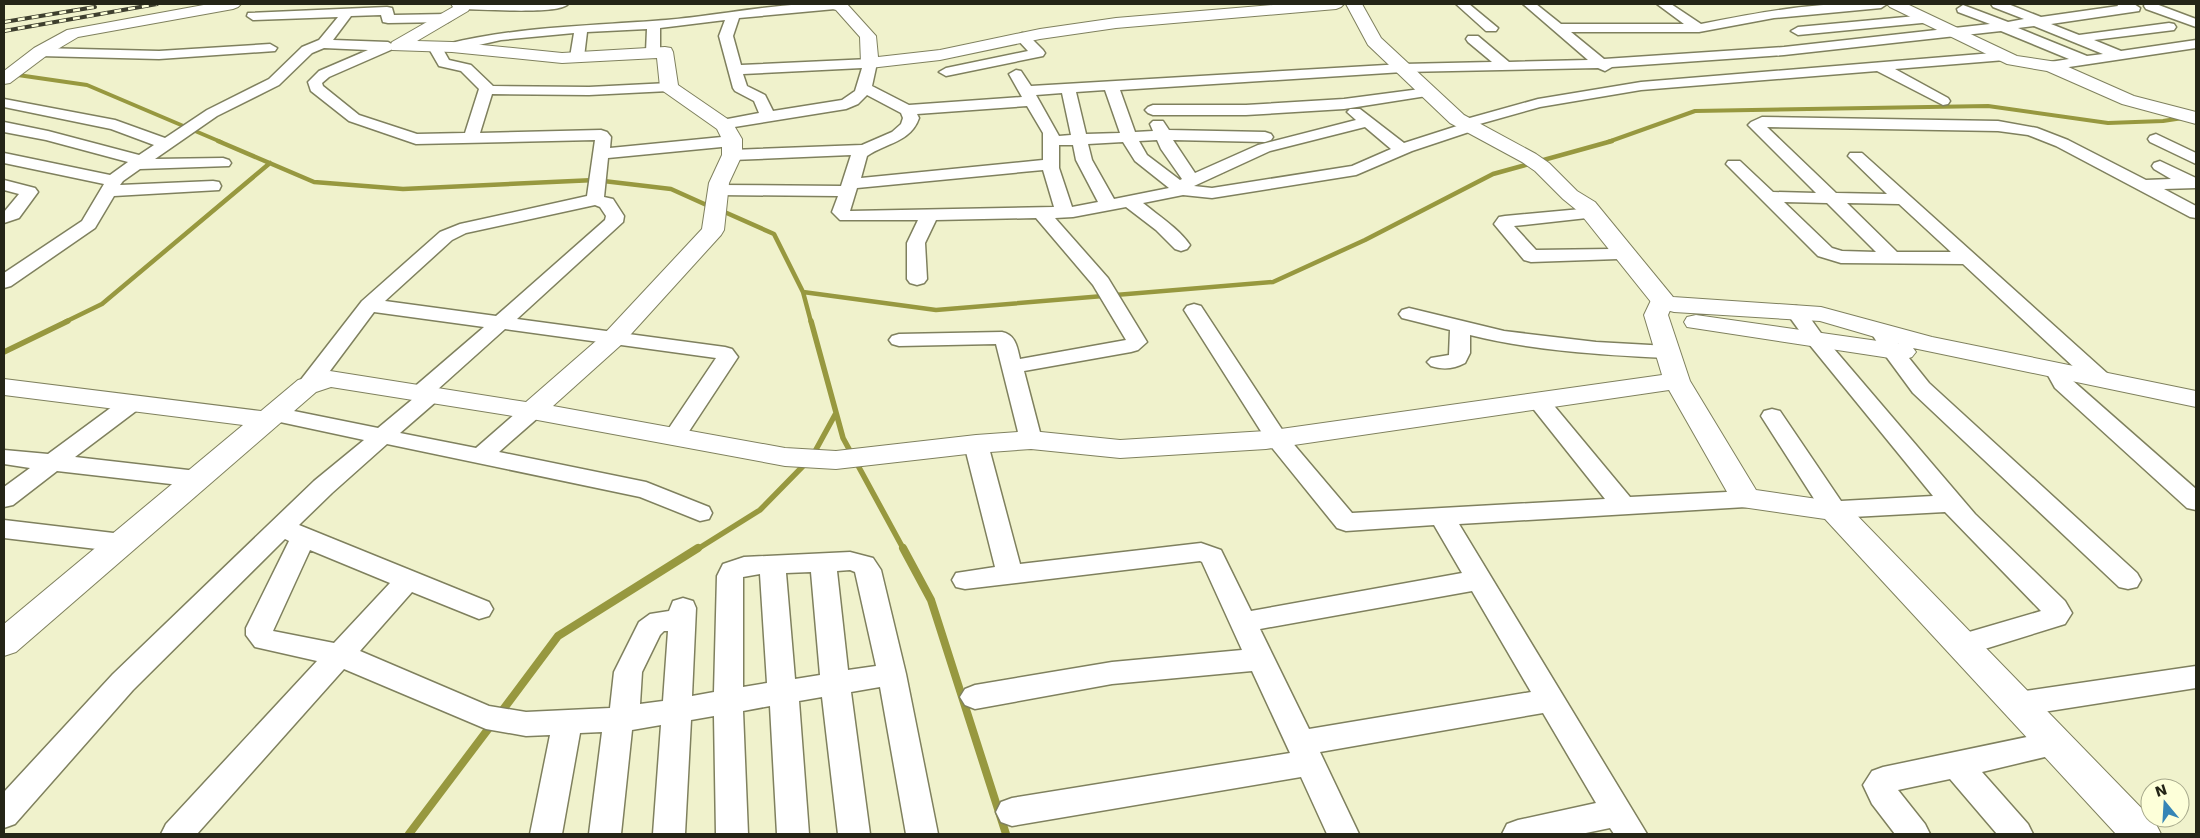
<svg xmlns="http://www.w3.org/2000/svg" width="2200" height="838" viewBox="0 0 2200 838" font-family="'DejaVu Sans',sans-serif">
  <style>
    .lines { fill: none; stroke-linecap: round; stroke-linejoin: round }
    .stream-far3 { stroke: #97983f; stroke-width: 4 }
    .stream-far2 { stroke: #97983f; stroke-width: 4.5 }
    .stream-far1 { stroke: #97983f; stroke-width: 5.5 }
    .stream { stroke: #97983f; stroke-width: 8 }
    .minor-casing { stroke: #7f805e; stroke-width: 3 }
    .tertiary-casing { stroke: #7f805e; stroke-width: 2 }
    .secondary-casing { stroke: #7f805e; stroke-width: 2 }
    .primary-casing { stroke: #7f805e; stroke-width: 2 }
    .minor { fill: #fff; fill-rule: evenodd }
    .tertiary { fill: #fff; fill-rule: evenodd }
    .secondary { fill: #fff; fill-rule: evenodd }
    .primary { fill: #fff; fill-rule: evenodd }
    .rail-casing { stroke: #3e3f2e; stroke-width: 4 }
    .rail { stroke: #fdffd9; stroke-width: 2.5; stroke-dasharray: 7; stroke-linecap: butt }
  </style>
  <rect width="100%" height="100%" fill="#f0f2cc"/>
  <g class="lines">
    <path class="stream-far3" d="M4 73 87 85 221 142
      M1608 142 1695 111 1988 106 2108 123 2163 121 2196 116"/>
    <path class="stream-far2" d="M218 141 314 182 403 189 595 180 671 189 711 207
      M720 210 774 234 803 292 811 322
      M803 292 936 310 1273 282 1365 240 1493 174 1612 141
      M65 322 102 304 270 163"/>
    <path class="stream-far1" d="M811 321 843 438 904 550
      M4 352 68 321
      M813 455 836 413
      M696 550 760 510 807 462"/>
    <path class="stream" d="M903 548 931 600 1006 834
      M499 715 558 636 698 548
      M409 834 492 724"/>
    <defs>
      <path id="minor" d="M457 4H568C559 15 480 9 462 9L458 8Z
        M803 4 841 5 835 9 739 18 733 36 741 65 870 59 877 63 872 86 909 105 1022 97 1009 74 1016 70 1021 71 1031 86 1403 64 1492 62 1468 42 1466 39 1468 36H1478L1509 62 1588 60 1523 4H1536L1561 24H1684L1657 4H1671L1701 24C1762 12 1825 0 1887 4L1881 8 1774 18 1699 32H1571L1604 59 1784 47 1990 24 1958 12 1957 9 1963 5 2008 22 2024 19 1993 7 1991 4H2008L2041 17 2118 6 2117 4H2134L2140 8 2139 11 2051 24 2079 35 2169 23 2174 24 2176 27 2174 30 2094 40 2121 51 2196 40V48L2049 70 2044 69 2042 66 2044 63 2069 59 2001 31 1784 55 1612 67 1605 71 1598 68 1403 72 1120 90 1135 132 1153 131 1150 124 1153 121H1163L1169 130 1265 132 1271 134 1273 137 1271 140 1265 142 1173 140 1195 173 1258 145 1356 120 1347 112 1350 109H1360L1404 143 1457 126 1459 121 1538 99 1641 82 2005 52 2012 56 2005 60 1895 69 1948 98 1950 101 1948 104 1943 105 1877 71 1641 90 1540 107 1476 125 1475 130 1412 151 1356 175 1212 198 1183 195 1143 203C1159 216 1178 228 1190 245L1187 249 1181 251 1175 249 1156 230 1126 207 1073 217 1055 218 1108 278 1147 342 1138 350 1131 352 1024 371 1042 440 1039 445 1031 447 1023 445 1020 440 996 344 899 346 892 344 889 340 892 336 899 334 1002 332C1016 335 1017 347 1020 359L1126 340 1093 285 1036 218 936 220 925 243 927 279 924 283 917 285 910 283 907 279V243L918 220H840L832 212 838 196 718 195 712 194 709 190 712 186 718 185 841 186 851 155 732 160 726 158 724 155 726 152 732 150 862 145 892 132 901 124 903 118 901 113 867 95 858 104 846 109 722 129 717 127 714 124 717 121 759 113 754 101 735 91 733 88 719 36 725 20 660 28V52L653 56 646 52 647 29 587 32 584 57 577 61 570 57 574 33 501 40 452 51 445 47 447 44C521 26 591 26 666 20 712 16 757 7 803 4ZM2034 26 2103 54 2087 56 2018 28ZM862 68 855 91 842 100 773 111 765 95 747 86 743 74ZM1105 90 1120 133 1086 134 1076 92ZM1062 93 1071 135 1059 136 1036 95ZM1027 106 1043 133V160L861 178 867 156C886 143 911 142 919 118L917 114ZM1365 127 1391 149 1352 166 1212 188 1194 186 1270 151ZM1157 140 1161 149 1182 179 1180 180 1147 155 1139 141ZM1123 142 1135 161 1169 188 1114 199 1092 160 1088 144ZM1059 145H1073L1076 160 1098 202 1072 207 1059 168ZM1043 170 1054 207 850 211 857 188Z
        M1456 4H1469L1498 28 1496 31H1486Z
        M2145 4H2156L2196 19V27L2146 9 2144 6Z
        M387 7 392 8 394 15 448 14 454 18 448 22 388 23 383 22 381 15 351 16 333 40 388 42 395 46 393 49 329 77 322 83 323 86 359 115 417 134 465 133 479 89 461 71 439 66 428 47 435 43 440 44 449 60 471 65 493 86 589 87 669 83 674 84 676 87 674 90 669 91 589 95 492 94 480 133 601 130 607 132 611 137 610 148 732 136 738 138 740 141 738 144 732 146 608 158 604 197 613 199 624 216 623 222 517 319 725 347 732 349 738 357 682 442 674 444 666 442 663 437 716 358 505 329 437 390 441 395 438 400 400 433 476 448 524 406 532 404 540 406 543 411 540 416 499 452 646 482 709 507 712 513 709 519 700 521 640 497 387 444 332 493 299 525 489 602 493 609 489 616 479 619 412 592 360 651 489 706 526 712 610 708 614 672 639 622 650 614 669 611 673 601 683 598 693 601 696 608 692 696 714 692 717 576 723 564 744 557 850 552 873 558 881 570 906 674 938 834H906L880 687 851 692 870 834H838L822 697 799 701 809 834H777L770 706 743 711 748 834H716L714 716 691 720 685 834H653L661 725 632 730 621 834H589L602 732 580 733 562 834H530L550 735 526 736 486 729 344 669 197 834H161L166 824 317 661 255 647 246 635V628L289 541 285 539 133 690 15 824 4 828V792L113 674 314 481 364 440 266 419 263 414 266 409 274 407 378 428 414 398 410 393 413 388 484 327 374 312 315 391 307 393 299 391 296 386 362 301 440 232 460 224 587 196 595 140 416 144 349 121 311 91 308 82 319 71 368 50 324 48 312 53 279 85 217 116 155 159 223 158 229 160 231 163 229 166 140 169 123 181 120 185 213 181 219 182 221 186 219 190 114 196 95 228 11 286 4 288V273L82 221 104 184 4 163V153L110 175 128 162 46 140 4 132V122L48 131 139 155 154 145 111 129 4 107V99L115 120 165 138 207 110 269 79 302 47 319 40 338 17 253 20 247 16 248 13ZM595 205 600 207 606 216 605 220 496 316 385 301 452 240 466 233ZM310 550 390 583 334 643 273 631ZM850 570 855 572 876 666 848 670 837 571ZM811 572 820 675 795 679 786 573ZM760 574 767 683 743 687V577ZM664 631H668L663 701 640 704 642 672 660 635Z
        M1927 15 1933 19 1932 22 1798 35 1791 31 1798 27Z
        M1022 33 1027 34 1043 50 1045 53 1043 56 946 76 939 72 946 68 1028 51 1015 37Z
        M270 44 277 48 275 51 159 59 40 56 33 52 40 48 159 51Z
        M1428 88 1433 89 1435 92 1433 95 1344 109 1246 115H1153L1148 113 1145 110 1148 107 1153 105H1246L1344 99Z
        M1762 117 1998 121 2037 128 2068 140 2146 180 2171 179 2154 169 2152 166 2154 163 2160 161 2196 178V188L2164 189 2196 206V218L2190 217 2056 146 2028 135 1998 131 1767 127 1836 193 1887 194 1848 156 1850 153H1862L2108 374 2111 379 2108 384 2100 385 2092 384 1963 264 1841 263 1818 256 1726 164 1728 161H1740L1773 192 1816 193 1748 125 1751 122ZM1784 202 1827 203 1876 252 1842 251 1832 248ZM1847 203 1899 204 1951 252H1897Z
        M2156 134 2196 153V164L2150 142 2148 139 2150 136Z
        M4 180 35 188 38 192 19 218 4 223V212L19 194 4 190Z
        M1581 209 1587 210 1590 214 1587 218 1514 226 1536 250 1611 249 1618 251 1620 255 1618 259 1531 262 1524 260 1494 224 1499 217 1505 216Z
        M1194 304 1201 306 1285 434 1352 513 1605 499 1527 401 1530 396 1538 394 1546 396 1630 497 1746 491 1755 493 1758 499 1755 505 1746 507 1459 524 1647 834H1614L1610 828 1581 834H1502L1507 824 1518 820 1596 803 1543 713 1320 752 1359 834H1327L1301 777 1012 826 1001 822 996 812 1001 802 1012 798 1290 753 1252 671 1112 684 975 709 965 705 960 697 965 689 975 685 1112 662 1242 650 1202 562 1200 561 965 589 956 587 952 580 956 573 995 567 964 444 968 439 976 437 984 439 988 444 1020 564 1201 543 1221 550 1251 611 1462 573 1434 525 1346 531 1337 528 1269 444 1184 310 1187 306ZM1472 591 1531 692 1309 729 1260 629Z
        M1796 306 1803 308 1823 336 1975 514 2065 601 2072 613 2065 624 1962 656 1952 653 1948 645 1952 637 2041 611 1945 512 1834 518 1825 516 1761 416 1764 411 1772 409 1780 411 1841 501 1933 496 1809 344 1786 312 1789 308Z
        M1409 308 1504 331 1596 342 1668 346 1675 348 1678 352 1675 356 1668 358C1602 355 1535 351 1470 335V353L1465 363C1454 369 1443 370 1431 366L1427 362 1431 358 1449 355 1450 330 1402 318 1399 314 1402 310Z
        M1880 325 1887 327 1901 348 1929 383 2137 573 2141 580 2137 587 2128 589 2119 587 1913 393 1885 355 1870 331 1873 327Z
        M2056 364 2064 365 2072 380 2196 489V510L2187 508 2055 388 2045 370 2048 365Z
        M132 396 140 398 143 403 140 408 75 457 197 471 205 473 209 479 205 485 197 487 57 471 13 505 4 507V487L30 468 4 464V450L48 454 124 398Z
        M4 520 122 534 131 537 135 543 131 549 122 552 4 538Z
        M2196 666V688L2018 716 2008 712 2003 704 2008 696 2018 692Z
        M2055 731 2066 734 2070 743 2066 752 1982 772 2028 824 2033 834H1997L1950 779 1898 790 1925 824 1930 834H1895L1872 804 1863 785 1872 771 1883 767Z"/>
      <path id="tertiary" d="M451 4H469L470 8 468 11 417 41 452 42 562 53 665 47 671 48 673 52 678 85 732 122 742 139V155L729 183 724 230 721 235 622 344 553 406 785 448 836 451 976 435 1031 431 1120 440 1266 431 1662 375 1644 315 1653 296 1662 294 1671 296 1674 301 1668 315 1690 381 1756 490 1845 503 2155 822 2161 834H2116L1825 519 1735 506 1669 390 1266 449 1120 458 1031 449 976 453 836 469 785 466 532 419 331 387 316 392 16 652 4 656V624L243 425 4 395V379L261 411 298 380 330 371 526 402 604 334 702 229 709 183 722 155V139L717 129 663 91 660 87 657 58 562 63 452 52 392 50 390 46 392 42 453 7Z
        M1887 4H1907L2017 56 2057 62 2134 96 2196 112V124L2122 104 2047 71 2007 64 1890 7Z"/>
      <path id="secondary" d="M824 4H847L876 36 878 57 940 50 1040 29 1116 18 1285 4H1344L1341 7 1336 9 1116 28 1040 39 940 60 870 68 864 67 861 63 860 37 836 10 827 7Z
        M1346 4H1362L1381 38 1464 115 1536 154 1549 163 1577 191 1595 202 1673 297 1821 307 1932 337 2196 391V407L1913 348 1916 352 1912 357 1903 360 1687 327 1684 322 1687 317 1696 315 1899 344 1820 321 1674 312 1655 307 1579 212 1563 199 1535 171 1522 162 1450 123 1368 45Z"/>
      <path id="primary" d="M209 4H241L238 7 233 9 78 37 46 56 10 83 4 84V71L34 48 67 30Z"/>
    </defs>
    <use href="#minor" class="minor-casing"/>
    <use href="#tertiary" class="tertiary-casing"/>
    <use href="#secondary" class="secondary-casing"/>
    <use href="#primary" class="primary-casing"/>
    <use href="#minor" class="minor"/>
    <use href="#tertiary" class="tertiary"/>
    <use href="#secondary" class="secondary"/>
    <use href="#primary" class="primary"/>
    <defs>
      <path id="rail" d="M4 22 95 7
        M4 31 157 4"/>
    </defs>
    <use href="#rail" class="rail-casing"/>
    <use href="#rail" class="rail"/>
  </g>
  <rect width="2200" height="838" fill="none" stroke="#242517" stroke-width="10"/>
  <g transform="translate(2165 803) rotate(342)"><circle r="24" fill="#fdffd9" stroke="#a6a88b"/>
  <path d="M0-4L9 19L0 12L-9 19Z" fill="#3585b6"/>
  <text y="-8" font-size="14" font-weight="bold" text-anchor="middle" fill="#242517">N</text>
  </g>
</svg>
